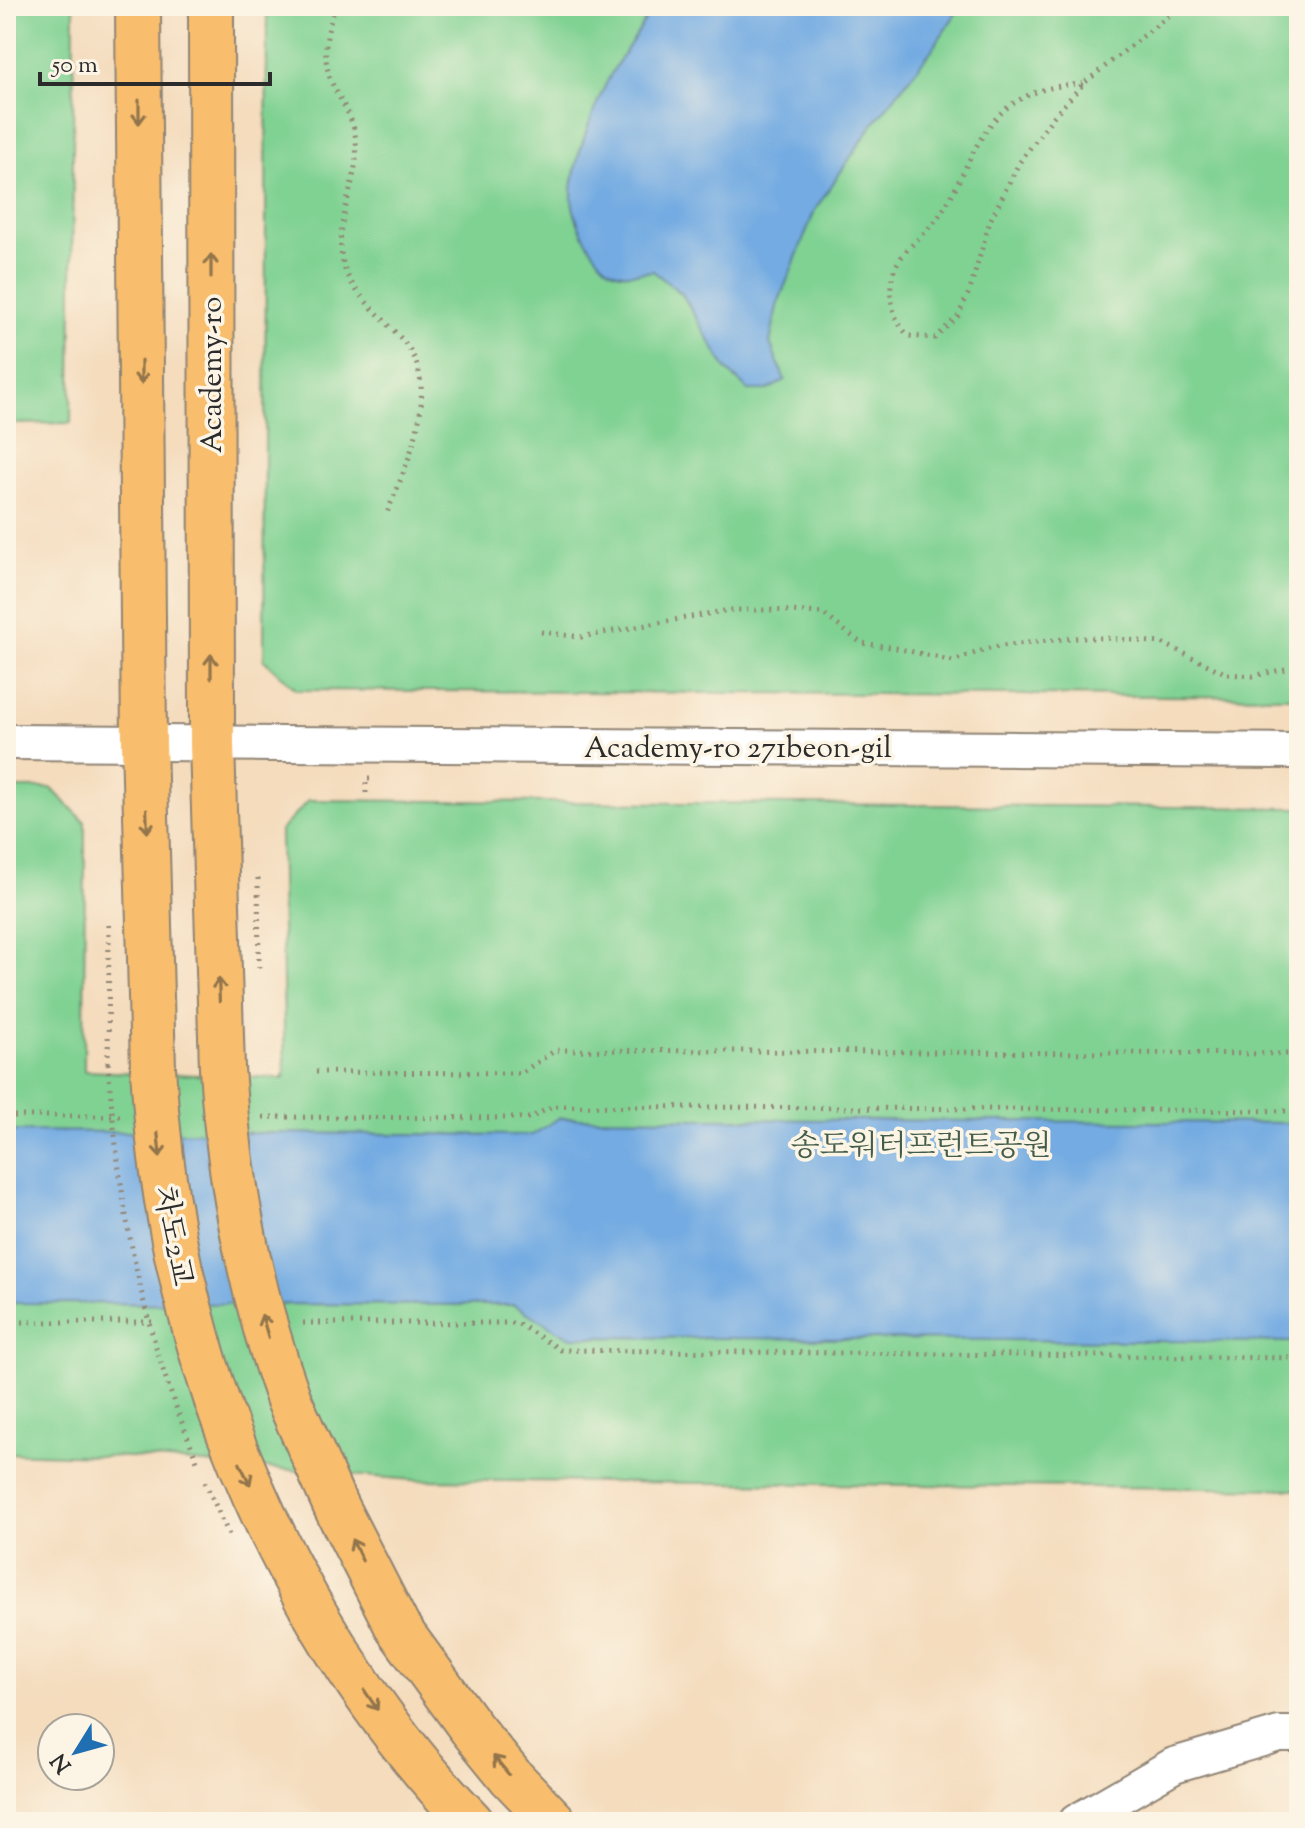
<svg xmlns="http://www.w3.org/2000/svg" width="1305" height="1828" viewBox="0 0 1305 1828" font-family="'Sorts Mill Goudy','Noto Serif KR',serif">
  <style>
    .green { fill: #80d293; stroke: #567e5f; stroke-width: 2 }
    .water { fill: #73abe2; stroke: #4f6b86; stroke-width: 2 }
    .lines { fill: none; stroke-linecap: round; stroke-linejoin: round }
    .minor-casing { stroke: #908474; stroke-width: 38 }
    .major-casing { stroke: #908474; stroke-width: 48 }
    .path { stroke: #908474; stroke-width: 5; stroke-dasharray: 2 6; stroke-linecap: butt }
    .minor { stroke: #fff; stroke-width: 34 }
    .major { stroke: #f9be6d; stroke-width: 44 }
    .major-bridge-casing { stroke: #908474; stroke-width: 48; stroke-linecap: butt }
    .path-bridge { stroke: #908474; stroke-width: 5; stroke-dasharray: 2 6; stroke-linecap: butt }
    .major-bridge { stroke: #f9be6d; stroke-width: 44 }
    .oneway { stroke: #92744c }
    .labels { text-anchor: middle; stroke-width: 7; stroke-linejoin: round; paint-order: stroke }
    .street-label { font-size: 30px; fill: #2b2b2b; stroke: #fcf5e5 }
    .park-label { font-size: 30px; fill: #445d4a; stroke: #fcf5e5 }
  </style>
  <rect width="100%" height="100%" fill="#fcf5e5"/>
  <filter id="ink" filterUnits="userSpaceOnUse"><feTurbulence type="fractalNoise" baseFrequency=".0125" numOctaves="2"/><feDisplacementMap in="SourceGraphic" scale="16" xChannelSelector="R" yChannelSelector="G"/><feConvolveMatrix kernelMatrix="1 2 1 2 8 2 1 2 1" color-interpolation-filters="sRGB"/></filter>
  <filter id="wash" filterUnits="userSpaceOnUse"><feTurbulence type="fractalNoise" baseFrequency=".006" numOctaves="4" result="noise"/><feDisplacementMap in="SourceGraphic" scale="32" xChannelSelector="R" yChannelSelector="G"/><feGaussianBlur stdDeviation="1.8" result="paint"/><feColorMatrix in="noise" values="0 0 0 0 0 0 0 0 0 0 0 0 0 0 0 0 0 1.4 0 .05"/><feComposite in="paint" operator="in"/></filter>
  <g filter="url(#wash)">
    <rect width="100%" height="100%" fill="#f4dcbd"/>
    <path class="green" d="M6 6H74L71 423 6 424Z
      M267 6H1299V697L297 690 264 660Z
      M6 788H51L85 822 84 1071 285 1078 280 831 309 800 1299 808V1489L413 1480 131 1457 6 1453Z"/>
    <path class="water" d="M652 6H961L931 51 871 127 815 210 777 306 770 343 785 380 768 390H748L726 369 682 294 653 271C616 276 609 276 588 243 581 232 572 211 572 197 571 163 599 93 617 64 629 45 644 27 652 6Z
      M559 1118 1299 1123V1342L569 1337 514 1305 6 1303V1131L532 1135Z"/>
  </g>
  <g filter="url(#ink)">
    <g class="lines">
      <defs>
        <path id="minor" d="M6 742 1299 751
          M1076 1822 1174 1765 1279 1734H1299"/>
        <path id="major" d="M138 6 144 743 153 1068
          M211 6 212 744 222 1068
          M289 1400 336 1507 398 1628 471 1728 511 1777 554 1822
          M217 1401C272 1555 356 1704 471 1822"/>
      </defs>
      <use href="#minor" class="minor-casing"/>
      <use href="#major" class="major-casing"/>
      <path class="path" d="M336 6C326 31 321 57 332 83 338 97 349 111 353 126 367 171 333 215 342 258 346 283 365 301 382 318 391 328 403 339 410 350 439 398 406 466 387 513
        M1083 84C1056 85 1031 90 1008 107 972 135 963 186 935 221 922 238 899 252 893 274 887 296 893 321 909 336L935 338 958 316 970 290 990 221 1019 163 1053 117 1083 84 1181 6
        M541 632 581 637 729 610H772L822 613 861 643 896 648 953 661 992 647 1071 638H1105L1162 643 1227 674 1253 676 1299 666
        M366 793V779H370
        M258 878 259 969
        M108 1063 109 922
        M316 1072 521 1073 556 1050 1299 1054
        M6 1116H121
        M263 1117 530 1118 553 1106 1299 1111
        M6 1322H157
        M303 1323H517L561 1350 1299 1358
        M173 1399 199 1466
        M205 1482 229 1535"/>
      <use href="#minor" class="minor"/>
      <use href="#major" class="major"/>
      <defs>
        <path id="major-bridge" d="M153 1068C160 1187 179 1288 217 1401
          M222 1068C229 1183 250 1292 289 1400"/>
      </defs>
      <use href="#major-bridge" class="major-bridge-casing"/>
      <path class="path-bridge" d="M108 1063C117 1179 134 1290 173 1399"/>
      <use href="#major-bridge" class="major-bridge"/>
    </g>
    <defs><path id="oneway-shaft" d="M-6 0H5M1.5-3L5.5 0L1.5 3" fill="none" stroke-width="1.6" stroke-linecap="round" stroke-linejoin="round" transform="scale(2)"/></defs>
    <g class="oneway">
      <use href="#oneway-shaft" transform="translate(139 112) rotate(90)"/>
      <use href="#oneway-shaft" transform="translate(211 266) rotate(-90)"/>
      <use href="#oneway-shaft" transform="translate(141 372) rotate(90)"/>
      <use href="#oneway-shaft" transform="translate(211 666) rotate(-90)"/>
      <use href="#oneway-shaft" transform="translate(147 821) rotate(88)"/>
      <use href="#oneway-shaft" transform="translate(219 990) rotate(-92)"/>
      <use href="#oneway-shaft" transform="translate(159 1145) rotate(84)"/>
      <use href="#oneway-shaft" transform="translate(265 1326) rotate(-106)"/>
      <use href="#oneway-shaft" transform="translate(245 1474) rotate(64)"/>
      <use href="#oneway-shaft" transform="translate(357 1550) rotate(-116)"/>
      <use href="#oneway-shaft" transform="translate(371 1700) rotate(56)"/>
      <use href="#oneway-shaft" transform="translate(501 1765) rotate(-130)"/>
    </g>
  </g>
  <g class="labels">
    <g class="street-label">
      <text transform="translate(211 375) rotate(-90)" y="10">Academy-ro</text>
      <text x="738" y="757">Academy-ro 271beon-gil</text>
      <text transform="translate(174 1236) rotate(79)" y="10">차도2교</text>
    </g>
    <g class="park-label">
      <text x="921" y="1155">송도워터프런트공원</text>
    </g>
  </g>
  <rect width="1305" height="1828" fill="none" stroke="#fcf5e5" stroke-width="32"/>
  <g transform="translate(76 1752) rotate(233)"><circle r="38" fill="#fcf5e5" stroke="#a8a49b" stroke-width="2"/>
  <path d="M0-6L14 30L0 20L-14 30Z" fill="#1f6fb2"/>
  <text y="-12" font-size="22" font-weight="bold" text-anchor="middle" fill="#2b2b2b">N</text>
  </g>
  <path d="M40 72v12h230v-12" fill="none" stroke="#2b2b2b" stroke-width="4"/>
  <text x="52" y="72" font-size="24" fill="#2b2b2b" stroke="#fcf5e5" stroke-width="6" paint-order="stroke">50 m</text>
</svg>
